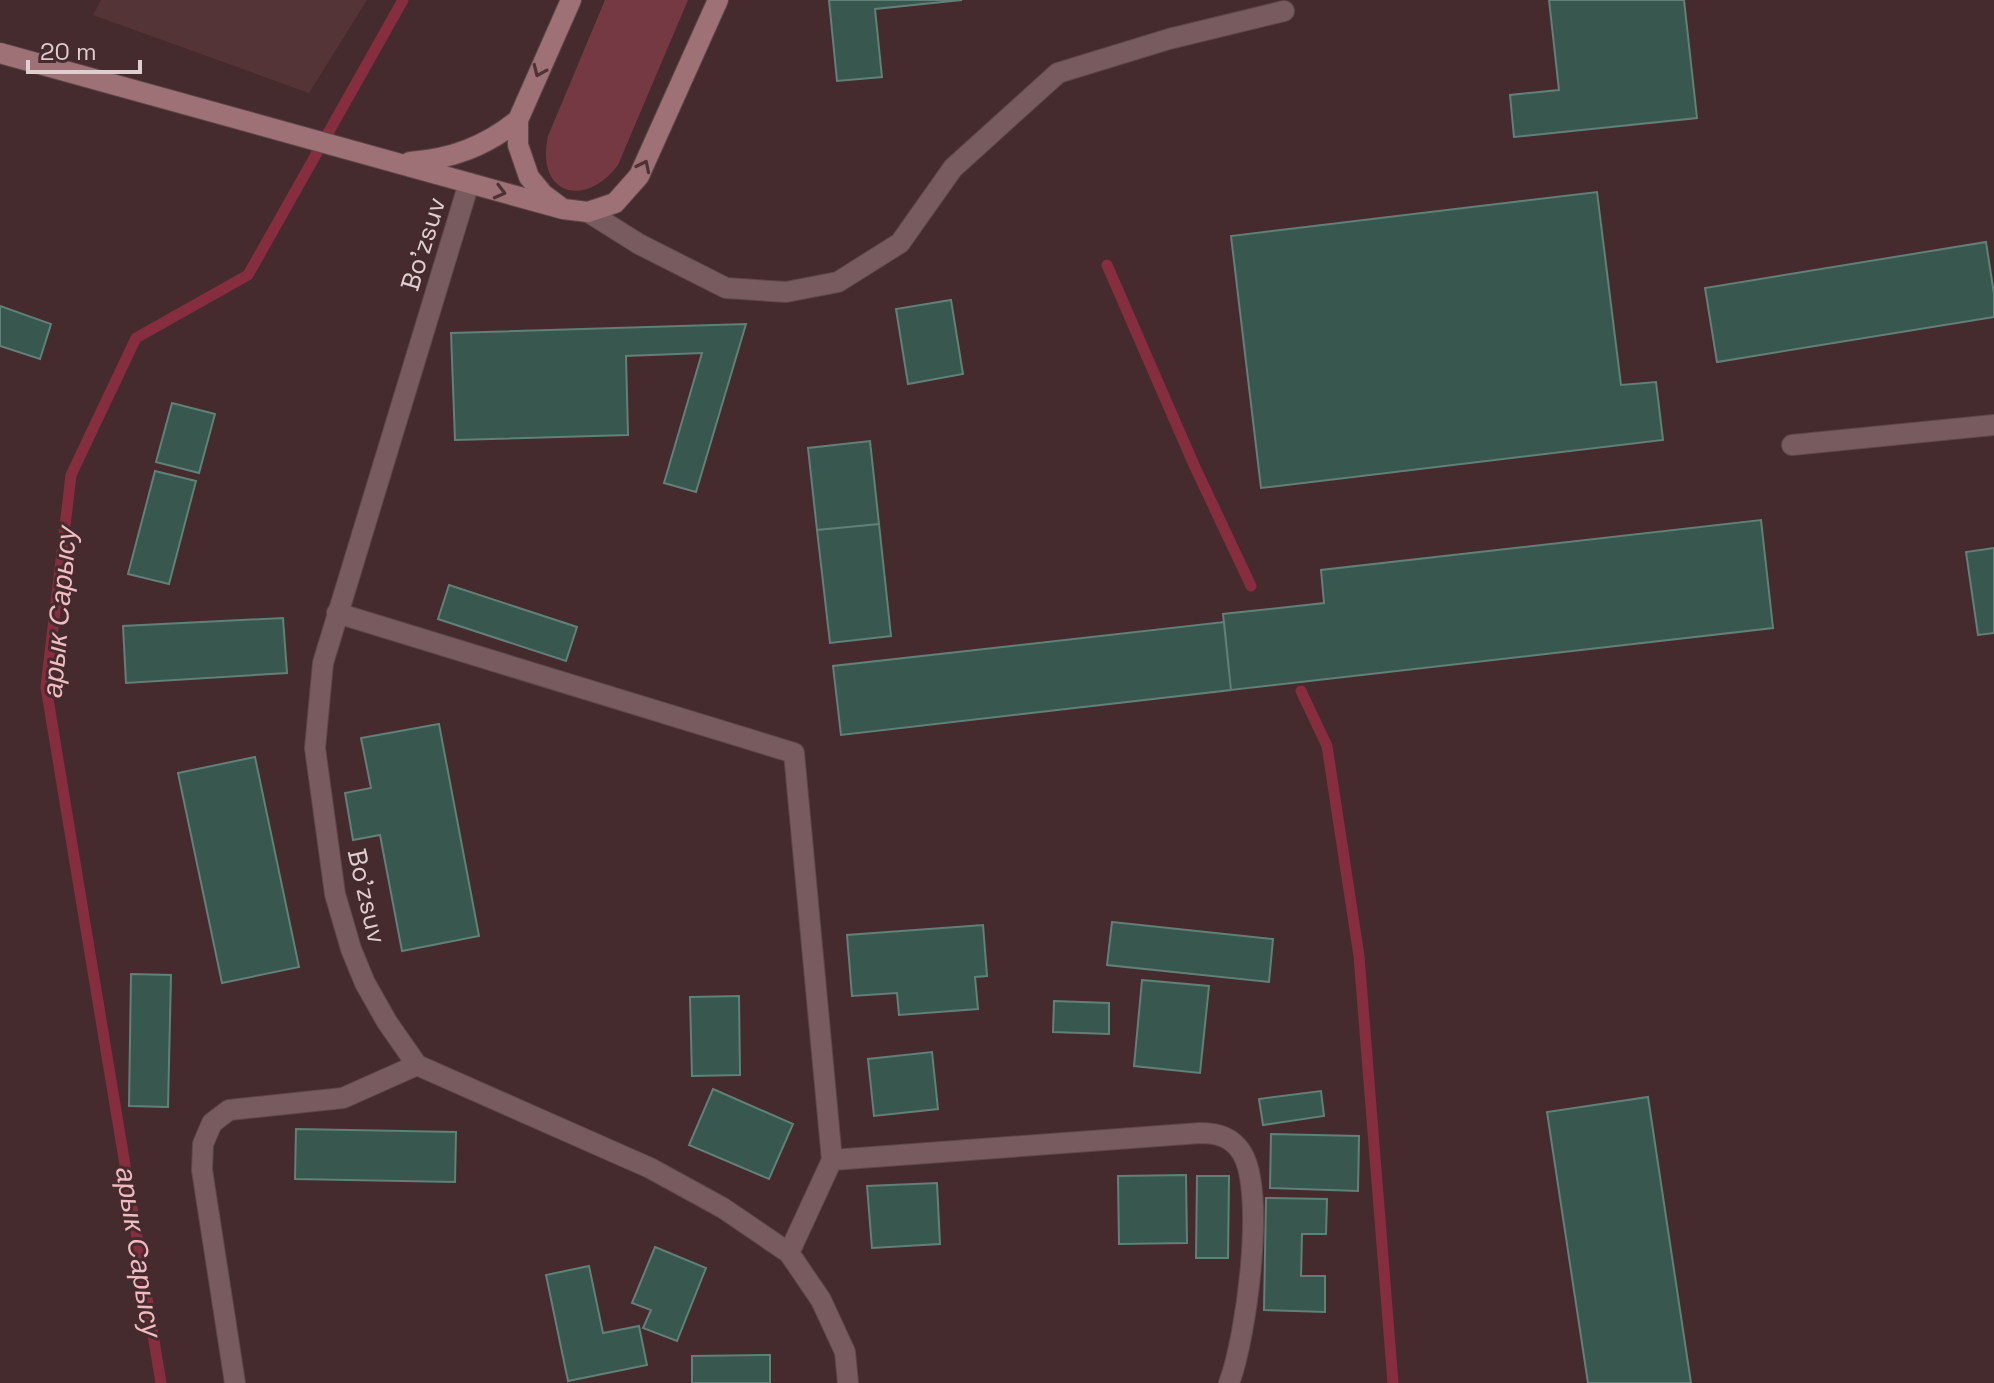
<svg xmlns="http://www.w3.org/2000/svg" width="1994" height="1383" viewBox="0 0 1994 1383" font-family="'Space Grotesk',sans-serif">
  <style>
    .built { fill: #553438 }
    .green { fill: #743942 }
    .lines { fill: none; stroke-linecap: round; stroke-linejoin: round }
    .stream { stroke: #862d3f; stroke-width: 11 }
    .building { fill: #38574f; stroke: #608078; stroke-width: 2 }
    .service-casing { stroke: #5d474a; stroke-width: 22 }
    .minor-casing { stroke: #5d474a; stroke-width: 22 }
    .secondary-casing { stroke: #5d474a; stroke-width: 22 }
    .service { stroke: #785b5e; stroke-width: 20 }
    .minor { stroke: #785b5e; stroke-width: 20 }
    .secondary { stroke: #9d7175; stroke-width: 20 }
    .oneway { stroke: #4e3235 }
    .labels { text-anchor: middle; stroke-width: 6; stroke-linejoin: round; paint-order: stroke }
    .street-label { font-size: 26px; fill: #dfcecf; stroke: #452b2e }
    .water-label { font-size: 28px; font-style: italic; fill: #f1bcc1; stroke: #452b2e }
  </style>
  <rect width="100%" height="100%" fill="#452b2e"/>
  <path class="built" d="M101 0H367L309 93 93 15Z"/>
  <path class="green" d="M605 0H688L618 165C585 209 535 195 548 136Z"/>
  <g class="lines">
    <path class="stream" d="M1107 265 1194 465 1251 586
      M1301 691 1327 746 1359 956 1393 1383
      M161 1383 46 687 71 475 136 338 248 275 403 0"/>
  </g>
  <path class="building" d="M829 0H962L875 9 882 77 837 81Z
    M1549 0H1684L1697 118 1514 137 1510 95 1559 90Z
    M1597 192 1621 385 1656 382 1663 440 1261 488 1231 236Z
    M1986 242 1994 294V317L1717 362 1705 288Z
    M951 300 963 374 908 384 896 309Z
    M0 306 51 324 40 359 0 346Z
    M746 324 696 492 664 483 702 353 626 356 628 435 455 440 451 333Z
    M172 403 215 414 199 473 156 462Z
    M870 441 879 524 817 530 808 448Z
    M155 471 196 481 169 584 128 574Z
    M1761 520 1773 628 1231 690 1223 614 1324 603 1321 570Z
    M879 524 891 636 830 643 817 530Z
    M1994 548V633L1978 635 1966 552Z
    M449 585 577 627 566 661 438 619Z
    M283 618 287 673 126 683 123 626Z
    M1224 622 1231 690 841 735 833 666Z
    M439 724 479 936 402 951 380 835 353 840 345 793 371 788 361 738Z
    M255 757 299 967 222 983 178 773Z
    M1112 922 1273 939 1269 982 1107 965Z
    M983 925 987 976 975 977 978 1009 899 1015 897 993 852 996 847 935Z
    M131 974 171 975 168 1107 129 1106Z
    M1142 980 1209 986 1200 1073 1134 1066Z
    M739 996 740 1075 692 1076 690 997Z
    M1054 1001 1109 1003V1034L1053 1032Z
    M932 1052 938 1109 874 1116 868 1059Z
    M713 1089 793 1124 769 1179 689 1145Z
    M1321 1091 1324 1116 1263 1125 1259 1099Z
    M1648 1097 1691 1383H1588L1547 1112Z
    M296 1129 456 1132 455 1182 295 1179Z
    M1271 1134 1359 1136 1358 1191 1270 1188Z
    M1186 1175 1187 1243 1119 1244 1118 1176Z
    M1197 1176H1229L1228 1258H1196Z
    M937 1183 940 1244 872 1248 867 1186Z
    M1266 1198 1327 1199 1326 1234H1302L1301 1276H1325V1312L1264 1310Z
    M655 1247 706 1268 677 1341 643 1328 651 1310 632 1303Z
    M589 1266 603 1333 639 1326 647 1365 568 1381 546 1275Z
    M770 1355V1383H692V1356Z"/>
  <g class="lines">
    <defs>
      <path id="service" d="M588 212 639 244 726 288 786 292 838 282 900 243 953 168 1058 73 1169 39 1284 11
        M1792 445 1994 425"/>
      <path id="minor" d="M469 183 323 663 315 748 335 894 351 949 365 983 387 1022 417 1065 650 1168 723 1208 789 1253 821 1300 845 1352 848 1383
        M337 613 794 753 832 1160 789 1253
        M832 1160 1200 1133C1218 1133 1232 1137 1242 1153 1266 1193 1246 1339 1229 1383
        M235 1383 202 1170 203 1144 212 1123 229 1110 343 1098 417 1065"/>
      <path id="secondary" d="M571 0 518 120V145L529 177 543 194 563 209 588 212 615 203 639 176 718 0
        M0 53 563 209
        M410 162C452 159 486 146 518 120"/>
    </defs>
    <use href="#service" class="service-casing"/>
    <use href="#minor" class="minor-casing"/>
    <use href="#secondary" class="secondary-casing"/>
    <use href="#service" class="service"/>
    <use href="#minor" class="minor"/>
    <use href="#secondary" class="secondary"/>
  </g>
  <defs><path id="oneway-chevron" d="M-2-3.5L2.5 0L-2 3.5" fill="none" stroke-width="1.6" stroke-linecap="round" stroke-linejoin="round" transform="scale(2)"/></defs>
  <g class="oneway">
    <use href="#oneway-chevron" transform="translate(539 71) rotate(114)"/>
    <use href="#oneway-chevron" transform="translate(644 166) rotate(-64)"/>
    <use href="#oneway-chevron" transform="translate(500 192) rotate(15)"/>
  </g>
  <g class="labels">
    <g class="street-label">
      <text transform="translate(423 244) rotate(-73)" y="9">Bo'zsuv</text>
      <text transform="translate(367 896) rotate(77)" y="9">Bo'zsuv</text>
    </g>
    <g class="water-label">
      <text transform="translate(59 612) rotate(-85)" y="10">арык Сарысу</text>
      <text transform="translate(139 1252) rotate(81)" y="10">арык Сарысу</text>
    </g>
  </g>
  <path d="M28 60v12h112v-12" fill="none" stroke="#dfcecf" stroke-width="4"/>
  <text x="40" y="60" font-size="24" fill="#dfcecf" stroke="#452b2e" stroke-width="6" paint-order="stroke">20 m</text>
</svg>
